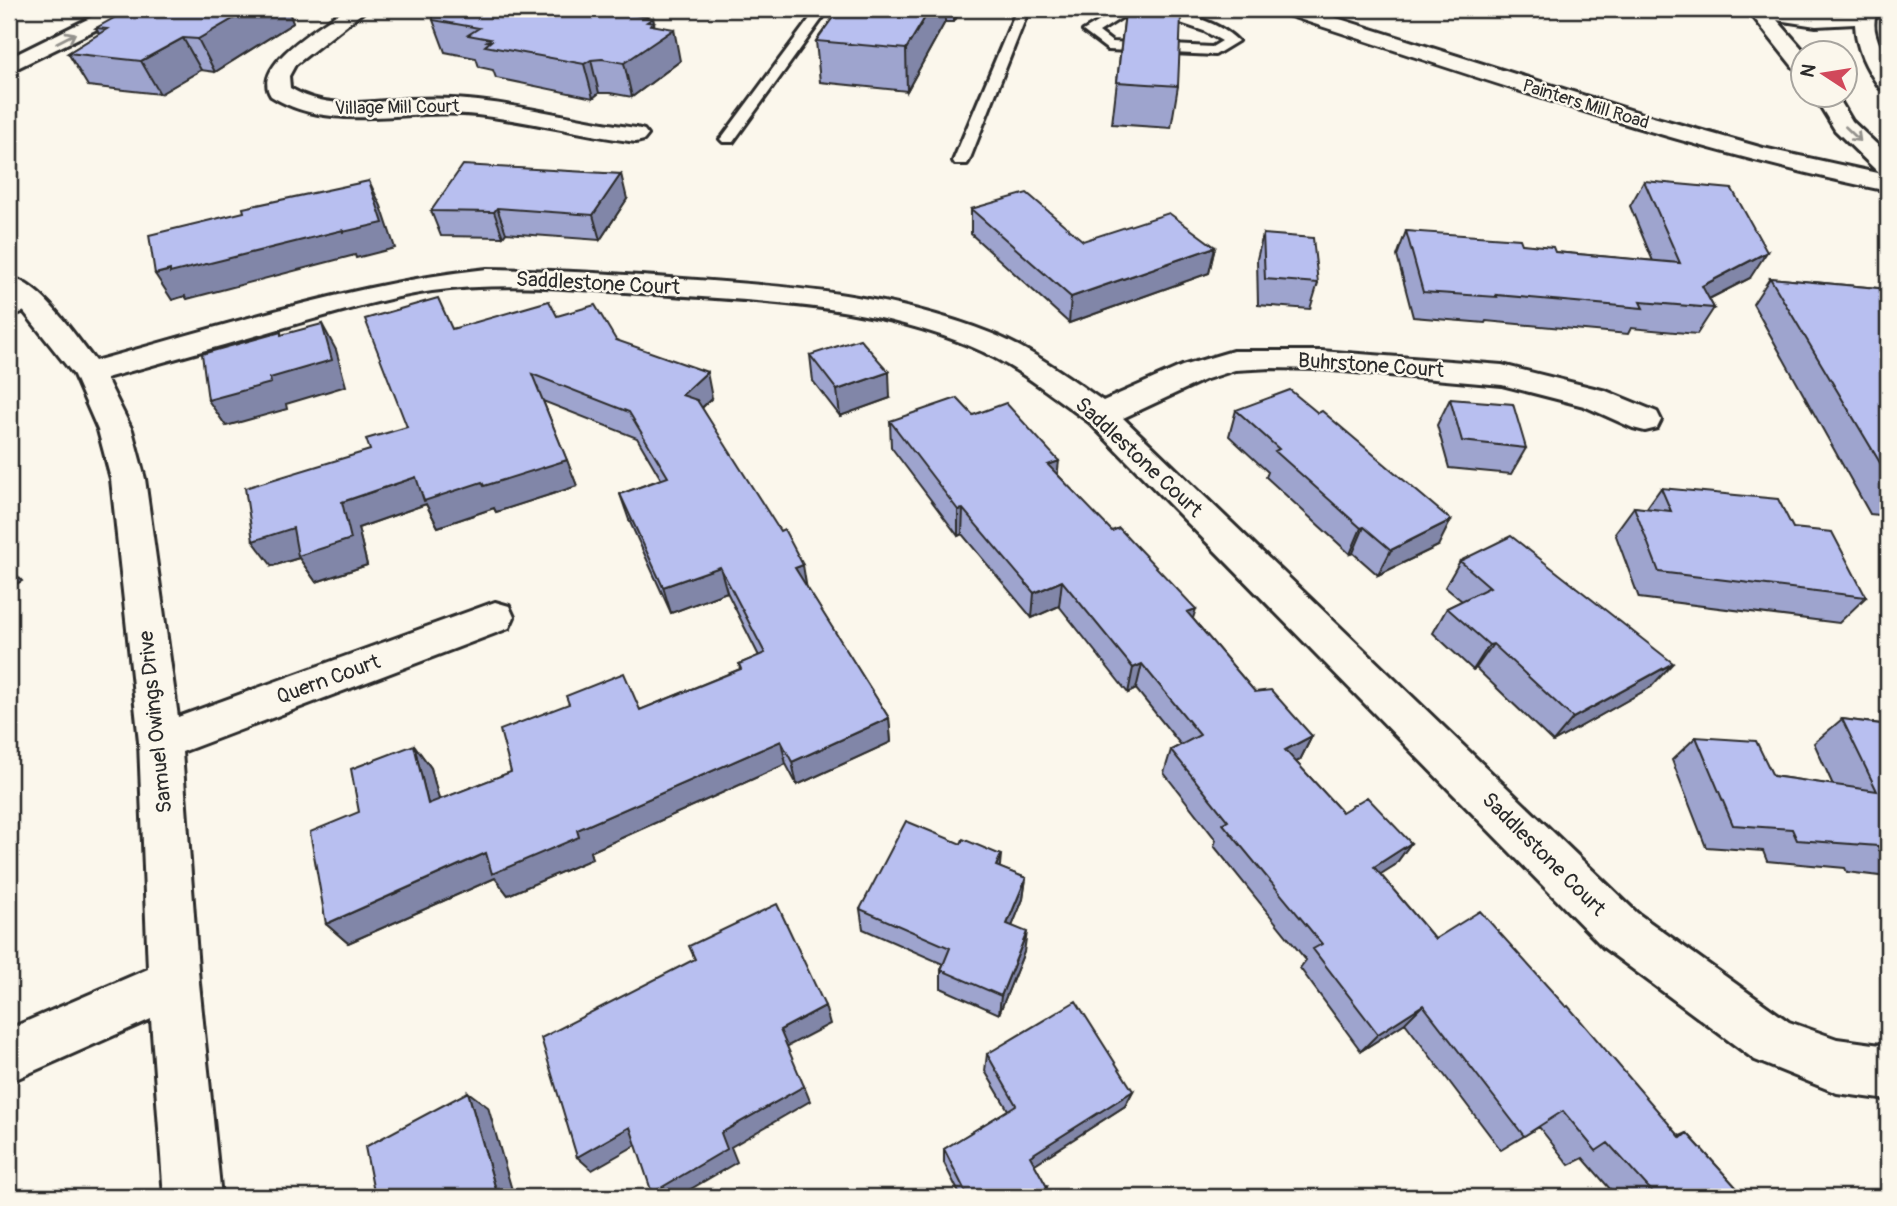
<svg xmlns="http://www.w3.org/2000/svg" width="1897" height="1206" viewBox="0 0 1897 1206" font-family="Pangolin,sans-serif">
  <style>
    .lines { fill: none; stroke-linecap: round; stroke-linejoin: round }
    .lane-casing { stroke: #2b2b2b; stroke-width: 6 }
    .street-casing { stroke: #2b2b2b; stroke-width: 6 }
    .secondary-casing { stroke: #2b2b2b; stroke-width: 6 }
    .lane { fill: #fbf7ec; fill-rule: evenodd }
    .street { fill: #fbf7ec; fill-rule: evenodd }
    .secondary { fill: #fbf7ec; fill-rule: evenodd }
    .wall { fill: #9ea4ce; stroke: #2b2b2b; stroke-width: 2 }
    .shaded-wall { fill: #8186a8; stroke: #2b2b2b; stroke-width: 2 }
    .building { fill: #b8bff0; stroke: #2b2b2b; stroke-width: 2 }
    .oneway { stroke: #93918c }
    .labels { text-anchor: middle; stroke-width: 5; stroke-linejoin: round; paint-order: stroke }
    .far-street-label { font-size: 18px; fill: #2b2b2b; stroke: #fbf7ec }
    .street-label { font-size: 21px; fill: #2b2b2b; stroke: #fbf7ec }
  </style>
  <rect width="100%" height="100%" fill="#fbf7ec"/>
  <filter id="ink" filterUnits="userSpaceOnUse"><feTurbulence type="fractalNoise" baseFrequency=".0143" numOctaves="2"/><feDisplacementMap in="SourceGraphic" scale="14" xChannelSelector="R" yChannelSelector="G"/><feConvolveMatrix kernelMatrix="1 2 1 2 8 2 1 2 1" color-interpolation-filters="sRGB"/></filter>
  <g filter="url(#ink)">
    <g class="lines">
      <defs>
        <path id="lane" d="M817 9H829L733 142H723L720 139 723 136Z
          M1017 9H1029L969 161 967 164H955L953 161Z
          M1120 9H1135L1099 32 1112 42 1212 47 1222 41 1204 31 1148 12 1146 9C1175 9 1217 20 1238 41L1215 55 1108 50 1083 31Z
          M1865 9H1888V17L1861 16V10Z
          M31 296 38 298 40 302 38 306 9 317V304Z"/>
        <path id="street" d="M345 9H367L295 65 289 76 290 88C328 111 367 102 409 99 432 98 455 98 478 101 531 107 583 121 636 128L644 130 648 135 644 140 636 142C582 135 530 121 477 115 408 107 333 135 271 96 250 65 324 24 345 9Z
          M487 269C553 270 618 274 683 279 788 286 891 294 990 333 1031 349 1067 376 1103 401L1182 366 1233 351H1321L1502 365 1606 391 1657 412 1661 420 1657 428 1645 431 1633 428 1584 406 1502 385 1321 369 1271 368 1235 370 1204 380 1123 418 1637 913 1789 1022 1837 1039 1888 1046V1100L1837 1093 1755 1060 1603 947 1089 422C1051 395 1014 364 970 346 869 304 761 301 654 294 580 289 506 281 432 291 384 298 336 313 289 326 228 344 167 361 106 378L132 430 145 479 178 717 495 602 509 606 514 617 509 628 182 752 199 983 221 1197H164L151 1019 9 1082V1029L148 969 139 742 111 479 98 430 74 375 21 308 9 299V277C42 284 74 335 95 361 224 326 353 283 487 269Z"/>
        <path id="secondary" d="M108 9H133L130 13 9 72V58Z
          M1278 9H1308L1646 115 1763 148 1886 175 1879 173 1835 130 1813 94H1836L1852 121 1888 155V191C1681 149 1482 78 1281 13Z
          M1747 9H1781L1832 15 1846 14 1857 9H1879C1866 29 1884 48 1888 67 1890 74 1888 83 1888 90L1880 88C1866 68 1856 49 1855 24L1816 26 1777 20 1805 52 1802 69 1794 68Z"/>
      </defs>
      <use href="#lane" class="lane-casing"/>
      <use href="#street" class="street-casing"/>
      <use href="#secondary" class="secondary-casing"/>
      <use href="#lane" class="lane"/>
      <use href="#street" class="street"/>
      <use href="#secondary" class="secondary"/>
    </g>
    <path class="wall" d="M833 9H961L954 22H945L907 91 820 82 816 41 834 17Z
      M1125 13 1178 86 1171 128 1112 124Z
      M290 15 293 23 215 72 201 70 160 94 88 86 68 53 99 34 96 28Z
      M653 18 654 25 680 61 632 97 610 93H599L593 98 496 78 493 70 479 67 476 58 445 52 433 20Z
      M1644 181 1750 278 1709 299 1714 308 1697 334 1631 328 1628 334 1486 321 1485 323 1413 317 1397 256 1406 231 1522 244 1555 252 1653 261 1630 206Z
      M627 199 600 240 506 233 503 237 441 236 431 211Z
      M971 209 1083 241 1215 247 1209 273 1069 323 971 234Z
      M1263 234 1318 283 1310 309 1258 305 1257 259Z
      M1770 278 1888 289V516L1870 514 1753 304Z
      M557 316 616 340 712 398 702 408 807 588 889 718 891 742 797 785 786 764 590 852 592 859 508 895 495 878 348 943 326 924 359 812 414 745 431 768 439 800 511 772 640 710 740 669 739 664 759 656 727 592 671 613 629 520 620 494 661 479 637 438 543 401 577 486 496 512 494 508 438 527 426 504 358 528 367 565 316 582 299 558 272 566 370 450 407 427 452 329Z
      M810 355 890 398 840 416 813 381Z
      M1450 399 1526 448 1511 474 1449 468 1437 425Z
      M1236 410 1438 546 1378 575 1353 553 1350 554 1266 477 1268 472 1229 436Z
      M973 415 1057 474 1193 619 1255 692 1312 736 1300 760 1296 762 1342 812 1411 843 1395 865 1380 874 1435 939 1680 1136 1687 1133 1745 1197H1617L1583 1158 1569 1165 1539 1127 1501 1150 1405 1023 1361 1051 1300 968 1306 960 1214 846 1216 840 1164 773 1171 750 1181 745 1136 689 1128 693 1059 606 1032 618 962 534 958 536 891 447 890 421Z
      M1661 488 1793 528 1866 597 1839 623 1639 598 1615 533 1634 507 1646 509Z
      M1460 561 1651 687 1553 742 1476 668 1473 670 1433 633 1447 608 1462 601 1445 587Z
      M1842 719 1888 725V877L1847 872 1845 868 1767 861 1763 851 1706 847 1672 760 1696 737 1773 776 1833 785 1814 743Z
      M1000 868 1026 878 1023 899 1012 926 1024 952 999 1014 941 988V970L943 964 863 929 860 909Z
      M987 1054 1133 1091 1125 1106 1034 1164 1047 1187 1043 1197H961L944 1163V1149L1008 1110 985 1071Z"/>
    <path class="shaded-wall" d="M250 9H300L290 15 293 23 215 72 198 39Z
      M930 9H945V22L907 91 906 49Z
      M954 9H961L954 22Z
      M653 18 657 40 674 29 680 61 632 97 624 63 647 22Z
      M183 38 201 70 160 94 141 61Z
      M591 60 599 93 593 98 584 64Z
      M621 174 627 199 600 240 593 215Z
      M369 181 381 206 395 248 356 258 355 255 187 299 185 296 172 300 155 274 343 230Z
      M497 208 506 233 503 237 494 212Z
      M1215 247 1209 273 1069 323 1071 297Z
      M1767 252 1750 278 1695 306 1702 286Z
      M322 324 336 350 346 386 286 404 287 409 226 426 208 400 270 378Z
      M707 372 712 398 688 421 682 395Z
      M889 372 890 398 840 416 837 390Z
      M567 460 577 486 496 512 494 508 438 527 426 504 358 528 367 565 316 582 299 558 272 566 253 541 342 502 416 477 482 482Z
      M1059 461 1056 487 1048 465Z
      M963 509 962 534 958 536V510Z
      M1451 520 1438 546 1378 575 1391 550Z
      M1364 527 1353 553 1350 554 1361 528Z
      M803 565 807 590 795 568Z
      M9 566 22 581 9 588Z
      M720 567 727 592 671 613 663 587Z
      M1062 581 1059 606 1032 618 1034 593Z
      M1196 609 1188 634 1187 612Z
      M1493 644 1476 668 1473 670 1489 645Z
      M1673 663 1651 687 1553 742 1573 718Z
      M1142 664 1136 689 1128 693 1133 668Z
      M889 718 891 742 797 785 792 762Z
      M1312 736 1300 760 1274 773 1285 750Z
      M781 741 786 764 590 852 592 859 508 895 495 878 348 943 326 924 486 853 577 830Z
      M414 745 431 768 446 827 428 804Z
      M1411 843 1395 865 1359 888 1374 867Z
      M1001 855 999 876 996 866Z
      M1026 878 1023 899 1005 944 1007 924Z
      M1027 932 1024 952 999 1014 1001 996Z
      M1423 1005 1405 1023 1361 1051 1378 1034Z
      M825 1006 830 1024 786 1047 780 1030Z
      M804 1086 810 1101 731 1147 737 1162 677 1197H656L652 1193 721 1133Z
      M1133 1091 1125 1106 1027 1169 1030 1156Z
      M468 1092 488 1107 514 1197H498Z
      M630 1127 643 1141 592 1170 577 1157Z
      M1047 1187 1043 1197H1032Z"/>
    <path class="building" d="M130 9H250L198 39 183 38 141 61 68 53 107 29 96 28Z
      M433 9H600L653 18 647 22 654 23 651 25 674 29 624 63 602 59 591 60 584 64 485 46 491 41H487L490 39 468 35 479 28 433 20Z
      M839 9H930L906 49 816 41Z
      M1125 13 1181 16 1178 86 1117 82Z
      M463 165 621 174 593 215 497 208 494 212 431 211Z
      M369 181 383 223 343 232V230L170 273V270L155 274 149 235 244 212 243 208Z
      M1644 181 1732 189 1767 252 1702 286 1714 308 1640 302 1643 308 1496 295 1497 297 1423 292 1406 231 1520 239 1522 244 1553 247 1555 252 1680 263Z
      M1027 193 1083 241 1169 213 1215 247 1071 297 971 209Z
      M1263 234 1313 238 1318 283 1265 279Z
      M1770 278 1888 289V476Z
      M438 298 452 329 549 301 557 316 595 305 616 340 707 372 682 395 697 400 780 531 784 529 803 565 795 568 889 718 792 762 781 741 577 830 579 837 492 874 486 853 326 924 310 832 359 812 351 769 414 745 428 804 511 772 500 730 569 704 566 696 624 673 640 710 741 669 739 664 765 653 720 567 663 587 620 494 668 477 629 412 532 374 567 460 484 486 482 482 424 501 416 477 342 502 351 539 298 556 293 528 253 541 245 488 370 450 366 439 407 427 365 319Z
      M322 324 332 360 270 378 271 383 208 400 202 354 281 332V335Z
      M860 339 889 372 837 390 810 355Z
      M1290 390 1318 413 1322 411 1451 520 1391 550 1364 527 1361 528 1275 451 1279 449 1236 410Z
      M957 398 973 415 1006 403 1059 461 1048 465 1112 531 1119 528 1196 609 1187 612 1255 692 1271 690 1312 736 1285 750 1342 812 1367 797 1411 843 1374 867 1435 939 1480 911 1566 1007 1568 1006 1681 1138 1687 1133 1745 1197H1657L1608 1143 1596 1151 1563 1111 1524 1136 1423 1005 1378 1034 1313 949 1322 944 1223 824 1228 821 1171 750 1200 735 1142 664 1133 668 1062 581 1034 593 963 509 958 510 890 421Z
      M1450 399 1513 404 1526 448 1462 441Z
      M1661 488 1778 499 1793 528 1832 532 1866 597 1659 572 1634 507 1671 511Z
      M1511 536 1673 663 1573 718 1493 644 1489 645 1447 608 1490 587 1460 561Z
      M1842 719 1888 725V851L1879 850 1878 846 1797 840 1792 829 1733 825 1696 737 1756 741 1773 776 1877 791Z
      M906 821 961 844 963 839 1001 855 996 866 1026 878 1007 924 1027 932 1001 996 941 970 950 948 860 909Z
      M777 904 825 1006 780 1030 804 1086 721 1133 727 1149 652 1193 630 1127 577 1157 541 1038 695 959 689 946Z
      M1076 1001 1133 1091 1030 1156 1047 1187 1032 1197H968L944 1149 1016 1105 987 1054Z
      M468 1092 498 1197H375L365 1147Z"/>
    <defs><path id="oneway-shaft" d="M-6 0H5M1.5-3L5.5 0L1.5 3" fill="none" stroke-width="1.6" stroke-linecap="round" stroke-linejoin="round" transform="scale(1.75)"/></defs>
    <g class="oneway">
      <use href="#oneway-shaft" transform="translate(66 38) rotate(-27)"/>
      <use href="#oneway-shaft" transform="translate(1853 134) rotate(44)"/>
    </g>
  </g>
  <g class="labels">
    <g class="far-street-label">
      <text transform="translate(1586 104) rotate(17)" y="6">Painters Mill Road</text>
      <text transform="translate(397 107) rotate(-1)" y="6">Village Mill Court</text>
    </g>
    <g class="street-label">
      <text transform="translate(598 283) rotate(3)" y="7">Saddlestone Court</text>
      <text transform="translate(1371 365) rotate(4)" y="7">Buhrstone Court</text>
      <text transform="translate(1139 457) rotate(43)" y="7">Saddlestone Court</text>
      <text transform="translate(328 679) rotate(-20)" y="7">Quern Court</text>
      <text transform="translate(155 722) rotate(-96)" y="7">Samuel Owings Drive</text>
      <text transform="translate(1544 854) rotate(45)" y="7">Saddlestone Court</text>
    </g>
  </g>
  <rect width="1897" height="1206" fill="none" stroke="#fbf7ec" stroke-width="35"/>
  <rect x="18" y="18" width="1862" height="1171" fill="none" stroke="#2b2b2b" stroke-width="2.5" filter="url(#ink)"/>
  <g transform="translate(1824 74) rotate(282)"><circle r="33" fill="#fbf7ec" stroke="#a8a59f" stroke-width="2"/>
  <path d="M0-5L12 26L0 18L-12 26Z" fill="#d1495b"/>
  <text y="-10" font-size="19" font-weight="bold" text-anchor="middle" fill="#2b2b2b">N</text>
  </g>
</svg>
